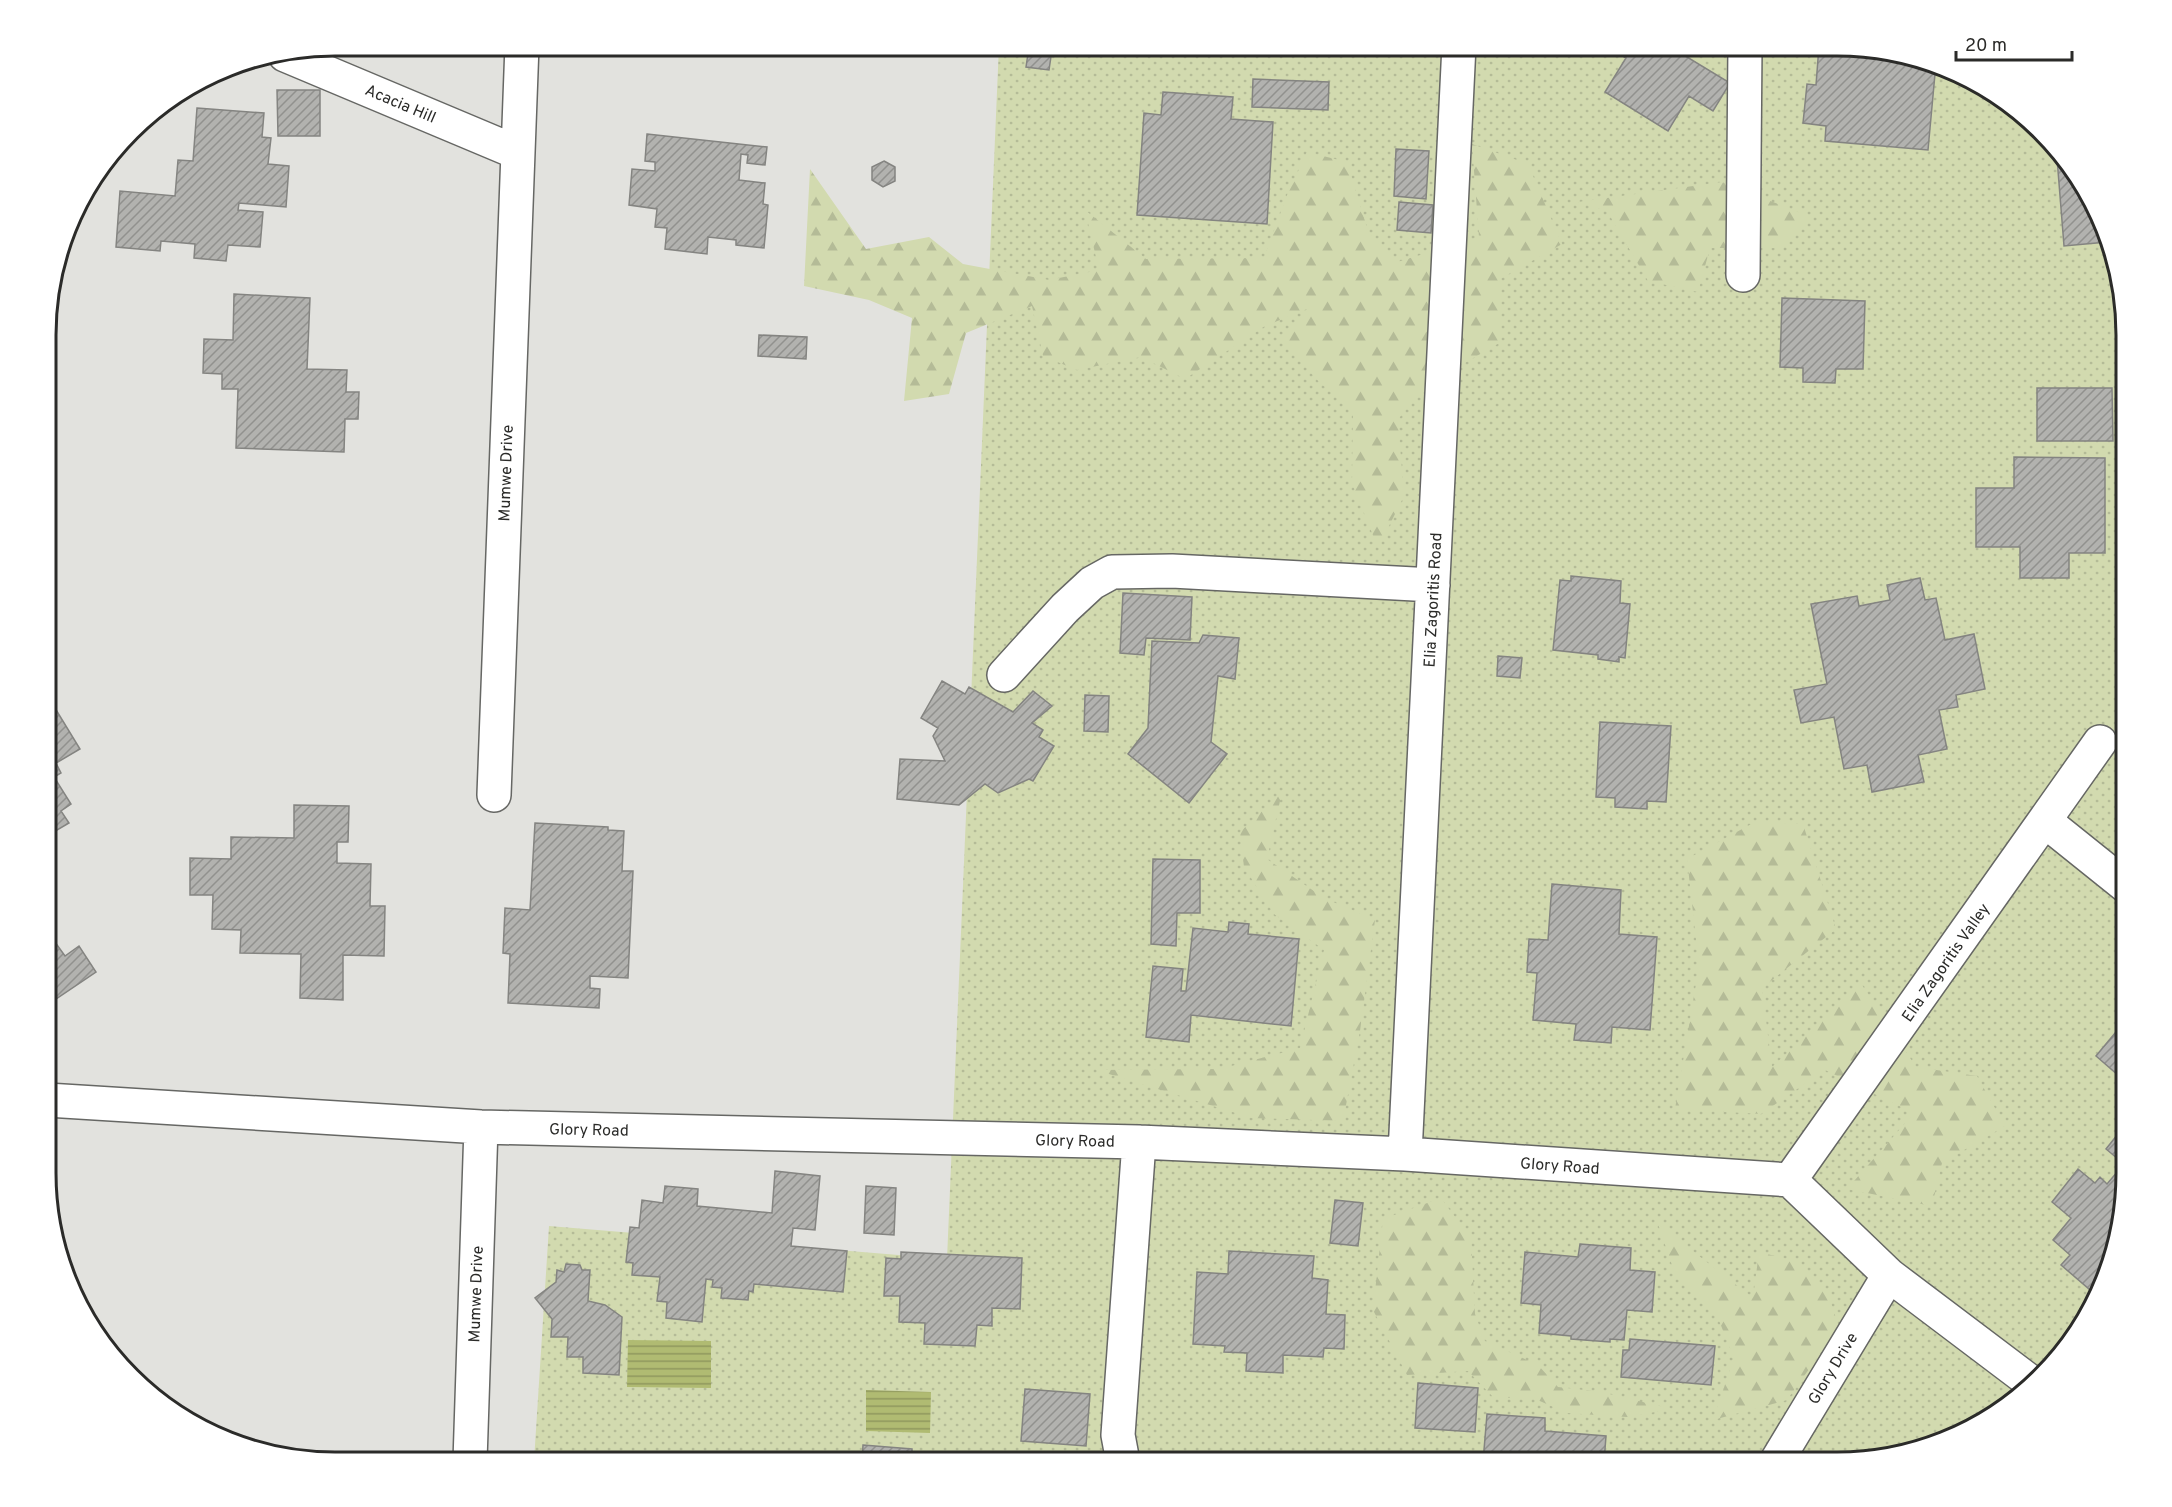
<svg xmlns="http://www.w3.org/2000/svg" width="2172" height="1507" viewBox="0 0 2172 1507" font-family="Overpass,sans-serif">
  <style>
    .green { fill: url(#green-dots) }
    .forest { fill: url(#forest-firs) }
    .water { fill: url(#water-rules) }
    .building { fill: url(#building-hatch); stroke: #848481; stroke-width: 1.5 }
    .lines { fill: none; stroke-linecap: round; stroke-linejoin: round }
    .minor-casing { stroke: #666764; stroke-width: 36 }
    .minor { stroke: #fff; stroke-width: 33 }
    .labels { text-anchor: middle; stroke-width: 5; stroke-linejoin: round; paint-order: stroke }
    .street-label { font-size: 16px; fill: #2b2b29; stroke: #fff }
    .rim { fill: none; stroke: #2b2b29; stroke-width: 3 }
  </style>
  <defs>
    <pattern id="green-dots" width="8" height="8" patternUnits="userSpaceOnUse" patternTransform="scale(1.5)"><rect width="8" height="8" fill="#d2daaf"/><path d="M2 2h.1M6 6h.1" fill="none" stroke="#b4bb97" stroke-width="1.8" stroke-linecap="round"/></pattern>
    <pattern id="forest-firs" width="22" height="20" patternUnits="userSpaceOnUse" patternTransform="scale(1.5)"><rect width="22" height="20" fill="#d2daaf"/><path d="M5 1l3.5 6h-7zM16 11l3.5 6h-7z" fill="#b4bb97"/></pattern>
    <pattern id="water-rules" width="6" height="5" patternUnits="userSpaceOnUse" patternTransform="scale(1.5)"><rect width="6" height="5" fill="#b0bb72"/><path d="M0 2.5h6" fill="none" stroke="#8f985e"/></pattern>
    <pattern id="building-hatch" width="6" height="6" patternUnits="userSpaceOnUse" patternTransform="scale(1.5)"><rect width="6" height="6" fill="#b2b2af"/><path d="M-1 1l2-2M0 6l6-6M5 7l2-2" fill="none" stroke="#91918e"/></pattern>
  </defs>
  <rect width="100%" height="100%" fill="#e2e2de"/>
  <path class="green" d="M999 45 1856 46 1931 60 2013 105 2097 206 2126 316V1191L2112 1266 2067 1348 1966 1432 1838 1462 534 1461 549 1226 947 1259Z"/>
  <path class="forest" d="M1472 144 1528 164 1562 244 1500 279 1501 342 1418 390 1398 420 1404 496 1378 548 1352 483 1353 408 1320 383 1282 340 1317 305 1265 326 1185 379 1141 357 1077 370 1043 356 1032 306 966 333 949 394 904 401 912 318 869 300 804 286 810 169 866 249 929 237 963 264 1049 280 1099 270 1085 210 1146 259 1264 258 1287 195 1307 152 1347 162 1368 231 1394 263 1479 237Z
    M1722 182 1811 217 1780 248H1710L1698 292 1648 281 1607 211 1578 202Z
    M1282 792 1267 859 1324 898 1375 920 1360 1031 1343 1121 1252 1118 1096 1070 1220 1069 1300 1048 1324 950 1274 914 1244 867 1240 832Z
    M1755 822 1803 824 1836 929 1762 988 1772 1067 1862 985 1916 1067 1977 1076 2005 1126 1942 1163 1932 1206 1847 1189 1914 1113 1825 1070 1761 1114 1675 1109 1699 966 1687 859Z
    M1441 1198 1471 1239 1475 1314 1485 1341 1538 1365 1558 1387 1601 1392 1672 1409 1627 1417 1567 1413 1533 1398H1494L1468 1371 1407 1375 1373 1310 1383 1219Z
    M1658 1224 1753 1298 1759 1252 1799 1262 1828 1294 1839 1327 1787 1400 1713 1420 1734 1358 1716 1313 1675 1274Z"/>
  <path class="water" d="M628 1340 711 1341V1388L627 1387Z
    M866 1390 931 1392 930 1433 866 1431Z"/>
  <path class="building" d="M1606 46H1680L1677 51 1730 83 1713 111 1689 96 1668 131 1605 92 1626 58Z
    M1819 46H1856L1936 63 1928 150 1825 141 1826 126 1803 123 1807 84 1816 85Z
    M1029 47 1052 50 1049 70 1026 67Z
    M1253 79 1329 82 1328 110 1252 107Z
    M277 90H320V136H278Z
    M1163 92 1233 97 1231 119 1273 122 1267 224 1137 215 1144 113 1161 115Z
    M197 108 264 113 262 137 271 138 268 164 289 166 286 207 239 203 238 210 263 212 260 247 228 245 226 261 194 258 195 244 161 241 160 251 116 247 120 191 175 196 178 160 193 161Z
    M647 134 767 147 765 165 747 163 748 155 741 154 739 180 765 183 763 204 768 205 764 248 736 245V240L708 237 707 254 665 249 667 228 655 227 657 209 629 205 632 169 655 171V162L645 161Z
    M1396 149 1429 151 1426 199 1394 196Z
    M2057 158 2097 206 2107 242 2064 246Z
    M884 161 895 167V181L883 187 872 180V167Z
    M1399 202 1433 205 1431 233 1397 230Z
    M48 294 54 302 47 306V297Z
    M234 294 310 298 307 369 347 370 346 392H359L358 419H345L344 452 236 448 238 389H222V374L203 373 204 339 233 340Z
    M1782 298 1865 301 1863 369H1836L1835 383 1803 382V368L1780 367Z
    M759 335 807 337 806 359 758 356Z
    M2037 388H2112L2113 441H2037Z
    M2014 457 2105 458V553H2069V578H2020V547H1976V488H2014Z
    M1571 576 1621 581 1620 603 1630 604 1625 658 1619 657V662L1598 659V655L1553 650 1560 580 1571 581Z
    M1920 578 1925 600 1936 598 1945 640 1974 634 1985 689 1956 695 1958 707 1939 710 1947 749 1918 755 1924 782 1872 792 1867 765 1844 769 1834 717 1801 723 1794 690 1827 684 1811 604 1857 596 1859 606 1890 600 1887 585Z
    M1123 593 1192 597 1190 640 1146 638 1144 655 1120 653Z
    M1203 635 1239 638 1235 679 1218 676 1211 742 1227 754 1189 803 1128 754 1148 728 1152 641 1199 643Z
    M1498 656 1522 658 1520 678 1497 676Z
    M942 681 965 694 969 687 1013 712 1033 691 1052 706 1032 723 1043 730 1039 737 1054 746 1033 781 1029 779 998 793 985 784 959 805 897 799 900 759 945 761 933 736 938 728 921 718Z
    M47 695 80 749 56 763 61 773 54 777 71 804 61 811 69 823 47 836Z
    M1085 695 1109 696 1108 732 1084 731Z
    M1600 722 1671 726 1666 802 1647 801V809L1615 807V798L1596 797Z
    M294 805 349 806 348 842H337V863L371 864 370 906H385L384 956 343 955V1000L300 998 301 954 240 953 241 930 212 929 213 895H190V858L231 859V837L294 838Z
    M535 823 608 827V830L624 831 622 871H633L628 978 590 976V988L600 989 599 1008 508 1003 510 954 503 953 505 908 530 910Z
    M1153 859 1200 860V913H1177L1176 946 1151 944Z
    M1552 884 1621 890 1619 934 1657 937 1650 1030 1612 1027 1611 1043 1574 1040 1576 1024 1533 1020 1537 973 1527 972 1529 939 1548 940Z
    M1229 922 1249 924 1248 934 1299 939 1291 1026 1191 1015 1189 1042 1146 1037 1153 966 1183 969 1181 991H1186L1193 928 1228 932Z
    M47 931 65 956 79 946 96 972 47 1005Z
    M2125 1021 2126 1022V1082L2096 1056Z
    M2126 1124V1191L2112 1266 2096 1295 2061 1265 2070 1255 2053 1240 2071 1218 2052 1202 2078 1169 2095 1183 2100 1177 2107 1184 2124 1164 2106 1149Z
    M775 1171 820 1176 815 1230 793 1228 791 1246 847 1251 843 1292 754 1284 753 1292 749 1291 748 1300 721 1298 722 1288 712 1287 713 1280 706 1279 702 1322 666 1318 667 1302 657 1301 660 1277 632 1275 633 1263 626 1262 630 1227 639 1228 642 1200 663 1203 665 1186 698 1189 697 1206 772 1213Z
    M866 1186 896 1188 894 1235 864 1233Z
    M1335 1200 1363 1203 1358 1246 1330 1243Z
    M1580 1244 1631 1248 1630 1270 1655 1272 1652 1312 1627 1310 1624 1340 1610 1339V1342L1571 1339V1336L1539 1333 1541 1305 1521 1303 1525 1252 1578 1257Z
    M1229 1251 1314 1256 1312 1278 1328 1280 1326 1314 1345 1315 1344 1349 1324 1348 1323 1357 1283 1355V1373L1246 1371 1247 1353 1224 1352 1225 1346 1193 1344 1197 1272 1228 1274Z
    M901 1252 1022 1258 1020 1309 992 1308V1326L977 1325 975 1346 924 1344 925 1323 899 1322 900 1296H884L886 1258 901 1259Z
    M566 1264 580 1265 582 1270H590L588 1301 605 1305 622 1317 619 1375 583 1373V1357H567L568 1337H551L552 1319 535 1298 556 1282 557 1270 564 1272Z
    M1630 1339 1715 1346 1711 1385 1621 1377 1623 1350H1629Z
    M1418 1383 1478 1388 1475 1432 1415 1428Z
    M1025 1389 1090 1394 1086 1446 1021 1441Z
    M1487 1414 1545 1418V1431L1606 1436 1604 1462H1483Z
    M863 1445 912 1449V1462H862Z"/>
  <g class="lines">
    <defs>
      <path id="minor" d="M285 55 516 152
        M1743 275 1745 46
        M1004 675 1065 608 1092 583 1112 572 1172 571 1433 585
        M494 795 522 45
        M2045 821 2126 886
        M47 1100 481 1127 1139 1142 1405 1154 1790 1180 1889 1275 2028 1380
        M1405 1154 1459 45
        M1790 1180 2100 742
        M470 1461 481 1127
        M1123 1462 1118 1435 1139 1142
        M1776 1462 1889 1275"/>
    </defs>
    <use href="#minor" class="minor-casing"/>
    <use href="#minor" class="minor"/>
  </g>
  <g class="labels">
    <g class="street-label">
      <text transform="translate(401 103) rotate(23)" y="6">Acacia Hill</text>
      <text transform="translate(505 473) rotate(-88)" y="6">Mumwe Drive</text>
      <text transform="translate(1432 600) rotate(-87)" y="6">Elia Zagoritis Road</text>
      <text transform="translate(1945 962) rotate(-55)" y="6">Elia Zagoritis Valley</text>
      <text transform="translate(589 1129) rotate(1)" y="6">Glory Road</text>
      <text transform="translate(1075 1140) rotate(1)" y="6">Glory Road</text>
      <text transform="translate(1560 1165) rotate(4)" y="6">Glory Road</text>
      <text transform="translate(475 1294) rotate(-88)" y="6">Mumwe Drive</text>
      <text transform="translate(1832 1368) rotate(-59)" y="6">Glory Drive</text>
    </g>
  </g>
  <path d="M0 0H2172V1507H0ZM335 56H1837A279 279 0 0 1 2116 335V1173A279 279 0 0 1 1837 1452H335A279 279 0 0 1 56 1173V335A279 279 0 0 1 335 56Z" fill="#fff" fill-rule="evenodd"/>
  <path class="rim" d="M335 56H1837A279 279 0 0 1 2116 335V1173A279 279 0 0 1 1837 1452H335A279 279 0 0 1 56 1173V335A279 279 0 0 1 335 56Z"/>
  <path d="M1956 51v9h116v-9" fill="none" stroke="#2b2b29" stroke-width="3"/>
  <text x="1965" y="51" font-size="18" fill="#2b2b29" stroke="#ffffff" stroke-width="4.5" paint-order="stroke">20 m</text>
</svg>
